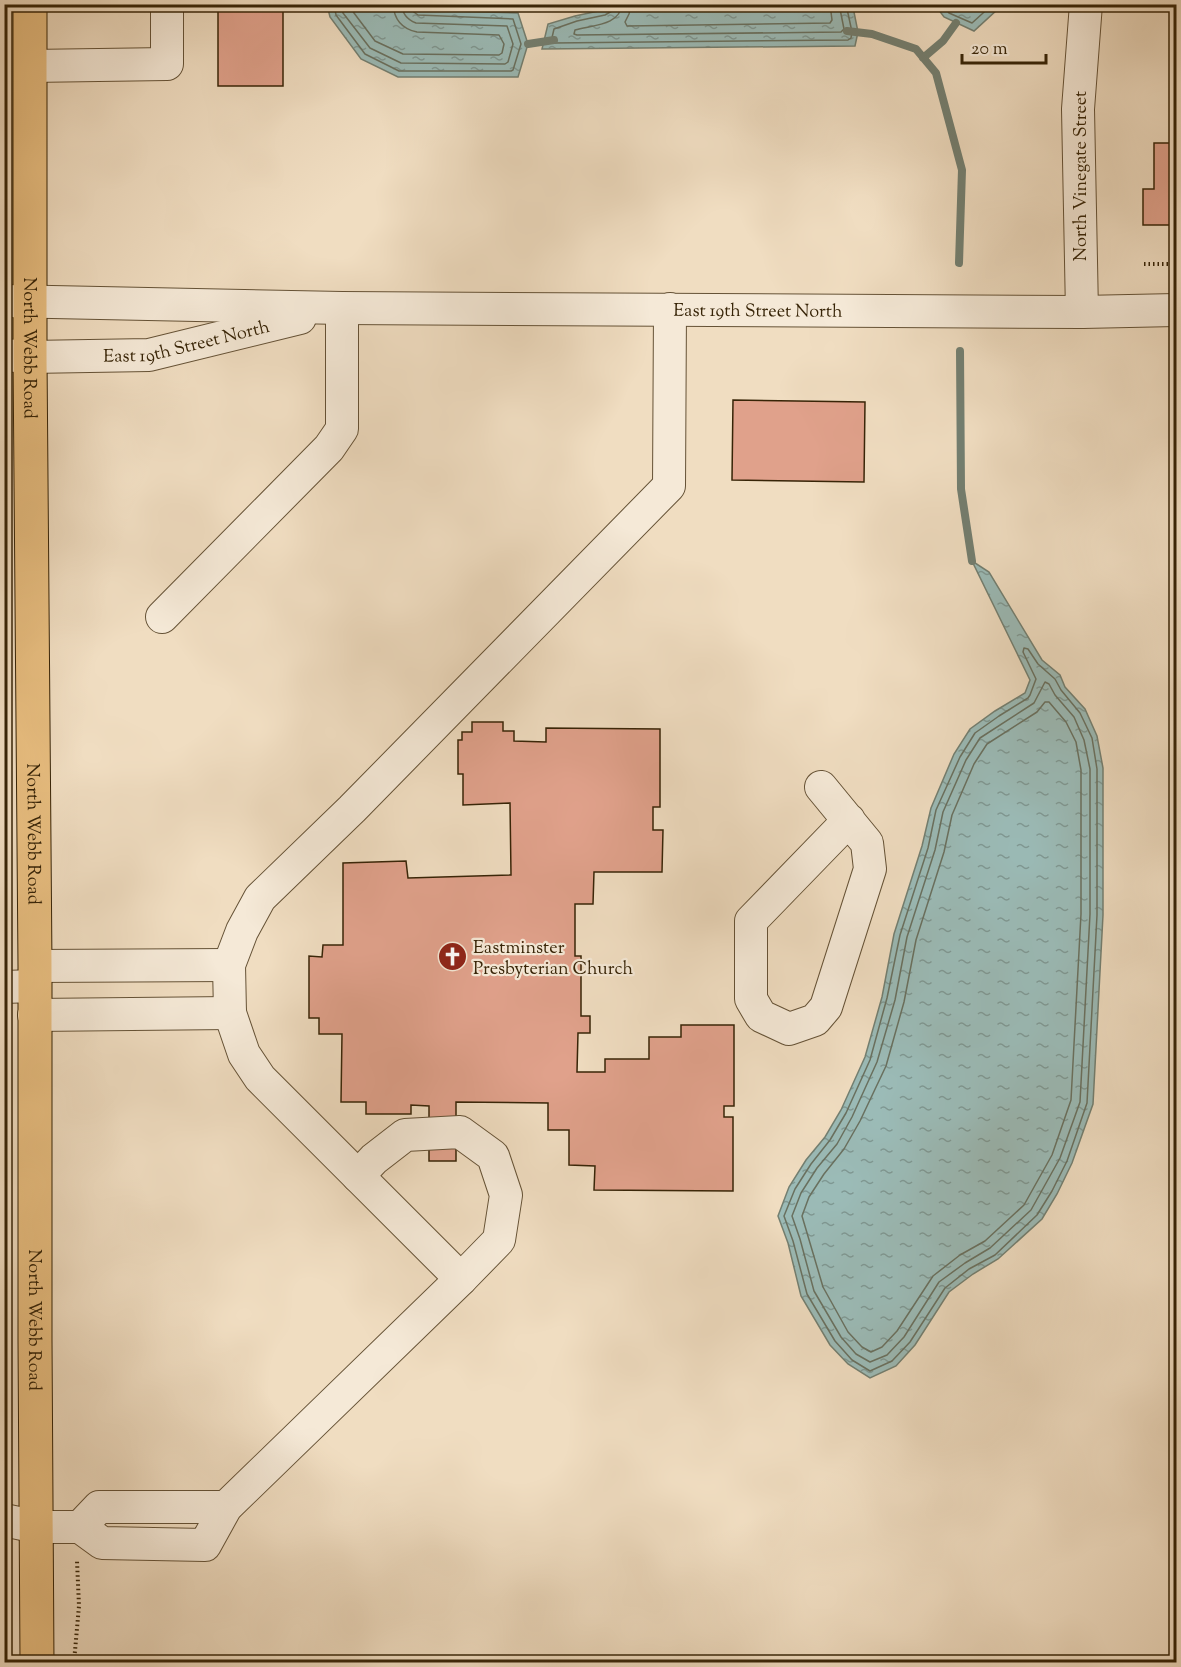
<svg xmlns="http://www.w3.org/2000/svg" width="1181" height="1667" viewBox="0 0 1181 1667" font-family="'Sorts Mill Goudy',serif">
  <style>
    .water { fill: url(#water-ripples); stroke: #737f71; stroke-width: 1.5 }
    .lines { fill: none; stroke-linecap: round; stroke-linejoin: round }
    .shore { stroke: #69705f; stroke-width: 1.5 }
    .stream { stroke: #737f71; stroke-width: 8 }
    .building { fill: #e0a18b; stroke: #372407; stroke-width: 1.5 }
    .minor-casing { stroke: #655236; stroke-width: 34 }
    .major-casing { stroke: #372407; stroke-width: 35 }
    .path { stroke: #372407; stroke-width: 4; stroke-dasharray: 1.5 3; stroke-linecap: butt }
    .minor { stroke: #f5e9d7; stroke-width: 32 }
    .major { stroke: #e8be80; stroke-width: 33 }
    .labels { text-anchor: middle; stroke-width: 4.5; stroke-linejoin: round; paint-order: stroke }
    .street-label { font-size: 18px; fill: #372407; stroke: #f5e9d7 }
    .poi-label { font-size: 18px; fill: #372407; stroke: #f5e9d7; text-anchor: start }
  </style>
  <defs>
    <pattern id="water-ripples" width="26" height="14" patternUnits="userSpaceOnUse" patternTransform="scale(1.5)"><rect width="26" height="14" fill="#9bbbb7"/><path d="M2 4q2-2 4 0t4 0M15 11q2-2 4 0t4 0" fill="none" stroke="#7f9893"/></pattern>
  </defs>
  <rect width="100%" height="100%" fill="#f0ddc1"/>
  <filter id="stains"><feTurbulence type="fractalNoise" baseFrequency=".00333" numOctaves="4"/><feColorMatrix values="0 0 0 0 .2 0 0 0 0 .09 0 0 0 0 .02 0 0 0 .5 -.17"/></filter>
  <radialGradient id="worn" r=".72"><stop offset=".6" stop-color="#630" stop-opacity="0"/><stop offset="1" stop-color="#630" stop-opacity=".3"/></radialGradient>
  <path class="water" d="M414 4 418 10 518 13 528 44 518 77H398L361 59 330 17 327 5Z
    M612 5H849L853 7 858 32 855 46 542 49 548 24 575 16 603 10Z
    M935 5H1000L999 8 974 31 944 17Z
    M972 561 989 572 1042 660 1060 675 1065 687 1085 709 1097 736 1103 768V915L1093 1104 1072 1163 1057 1194 1042 1219 998 1259 973 1274 949 1292 915 1345 896 1366 870 1378 848 1364 830 1345 801 1296 788 1243 778 1216 789 1187 806 1160 825 1137 841 1110 865 1057 882 997 894 934 922 846 931 808 954 754 970 729 995 711 1025 693 1030 680Z"/>
  <g class="lines">
    <path class="shore" d="M334 4 336 15 365 54 399 71H511L513 70 521 44 513 19 418 15 411 10 410 4
      M341 4 343 13 370 48 401 63 505 64 508 62 513 44 507 26 416 23C408 20 402 14 402 4
      M350 4 351 9 375 41 403 54 499 55 502 53 504 44 499 35 417 32C402 29 394 19 393 4
      M614 4 612 11 605 15 577 21 554 29 551 42 553 43 848 40 851 38 852 32 846 4
      M622 4C620 26 592 25 575 30L574 34 577 35 841 32 844 29 839 4
      M631 4 629 14 625 22 627 26 830 23 832 20 830 4
      M942 4 949 13 972 23 993 4
      M1024 648 1028 649 1038 664 1055 679 1061 690 1080 713 1092 738 1097 769V915L1087 1103 1067 1161 1052 1191 1037 1215 995 1255 969 1269 945 1288 910 1342 892 1361 870 1371 852 1360 835 1341 807 1294 793 1241 784 1216 795 1189 811 1164 830 1140 846 1113 870 1060 887 998 900 935 928 848 936 810 960 757 975 733 999 716 1028 698 1030 695 1036 679 1023 652Z
      M1045 682 1049 684 1055 695 1074 717 1084 740 1090 769V914L1080 1102 1060 1158 1031 1210 990 1248 965 1263 939 1282 904 1337 887 1355 870 1362 856 1354 841 1337 814 1291 800 1239 792 1216 801 1193 817 1168 837 1144 852 1117 877 1062 895 1000 907 937 935 850 943 812 966 760 980 738 1034 703Z
      M1045 702H1049L1066 722 1076 742 1081 770V914L1071 1100 1052 1155 1024 1205 985 1241 960 1255 933 1276 897 1331 882 1347 871 1352 862 1347 848 1332 823 1287 802 1216 809 1197 824 1174 844 1149 860 1121 886 1066 904 1002 916 940 944 852 952 815 974 764 987 744 1037 712Z"/>
    <path class="stream" d="M847 31 872 34 916 49 936 73 962 170 959 263
      M528 44 554 40
      M923 58 943 41 956 23
      M960 351 961 489 972 561"/>
  </g>
  <path class="building" d="M218 4H283V86H218Z
    M1154 143H1176V225H1143V189H1154Z
    M733 400 865 402 864 482 732 480Z
    M472 722H503V731H514V741L546 742V728L660 729V807H653V830H663L662 872H594L593 904H575V956H581V1016H590V1033H578L577 1072H605V1059H649V1037H681V1025H734V1106H724V1117H733V1191L594 1190 595 1166 569 1165V1130H548V1103L456 1102V1161H429V1106L411 1105V1114H366V1102H341L342 1034H319V1018H309V956L322 957 323 945H343V863L406 861 408 878 511 875 510 803 463 805V774H458V740H462V732H472Z"/>
  <g class="lines">
    <defs>
      <g id="minor">
        <path d="M30 66 167 64V4"/>
        <path id="s1" d="M4 301 342 308 1082 312 1176 310"/>
        <path d="M1082 312 1078 109 1086 4"/>
        <path id="s2" d="M4 355 30 357 149 355 300 318"/>
        <path d="M162 617 329 448 342 429V308"/>
        <path d="M821 787 867 843 870 869 826 1007 815 1020 789 1029 761 1016 751 999V921L849 820"/>
        <path d="M35 966 229 965"/>
        <path d="M4 987 34 986"/>
        <path d="M34 1015 230 1013"/>
        <path d="M461 1279 260 1078 244 1054 230 1013 229 965 242 931 260 898 352 809 669 486 670 309"/>
        <path d="M4 1520 37 1527H80L102 1543 205 1545 226 1507 461 1279 499 1240 506 1195 493 1156 460 1132 405 1135 374 1159 358 1176"/>
        <path d="M80 1527 99 1507H226"/>
      </g>
      <g id="major">
        <path id="s3" d="M30 4V357L35 966V1340L37 1662"/>
      </g>
    </defs>
    <use href="#minor" class="minor-casing"/>
    <use href="#major" class="major-casing"/>
    <path class="path" d="M1144 264H1176
      M74 1662 79 1606 77 1561"/>
    <use href="#minor" class="minor"/>
    <use href="#major" class="major"/>
  </g>
  <defs>
    <symbol id="church-disc" viewBox="-11 -11 22 22"><circle r="9.5" fill="#8f2418" stroke="#f5e9d7"/><path d="M-1.2-6h2.4v3.5h3.3v2.4h-3.3V6h-2.4V-.1h-3.3v-2.4h3.3Z" fill="#fff"/></symbol>
  </defs>
  <g fill-rule="evenodd">
    <use href="#church-disc" x="436" y="940" width="33" height="33"/>
  </g>
  <g class="labels">
    <g class="street-label">
      <text transform="translate(1080 176) rotate(-90)" y="6">North Vinegate Street</text>
      <text dy="6" stroke="none"><textPath href="#s1" startOffset="754">East 19th Street North</textPath></text>
      <text dy="6" stroke="none"><textPath href="#s2" startOffset="184">East 19th Street North</textPath></text>
      <text dy="6" stroke="none"><textPath href="#s3" startOffset="344">North Webb Road</textPath></text>
      <text dy="6" stroke="none"><textPath href="#s3" startOffset="830">North Webb Road</textPath></text>
      <text dy="6" stroke="none"><textPath href="#s3" startOffset="1316">North Webb Road</textPath></text>
    </g>
    <g class="poi-label">
      <text x="473" y="953">Eastminster<tspan x="473" dy="21">Presbyterian Church</tspan></text>
    </g>
  </g>
  <rect width="1181" height="1667" fill="none" stroke="#f0ddc1" stroke-width="24"/>
  <rect x="6" y="6" width="1169" height="1655" fill="none" stroke="#372407" stroke-width="3"/>
  <rect x="12" y="12" width="1157" height="1643" fill="none" stroke="#372407" stroke-width="1.5"/>
  <path d="M962 54v9h84v-9" fill="none" stroke="#372407" stroke-width="3"/>
  <text x="971" y="54" font-size="18" fill="#372407" stroke="#f5e9d7" stroke-width="4.5" paint-order="stroke">20 m</text>
  <rect width="100%" height="100%" filter="url(#stains)"/>
  <rect width="100%" height="100%" fill="url(#worn)"/>
</svg>
